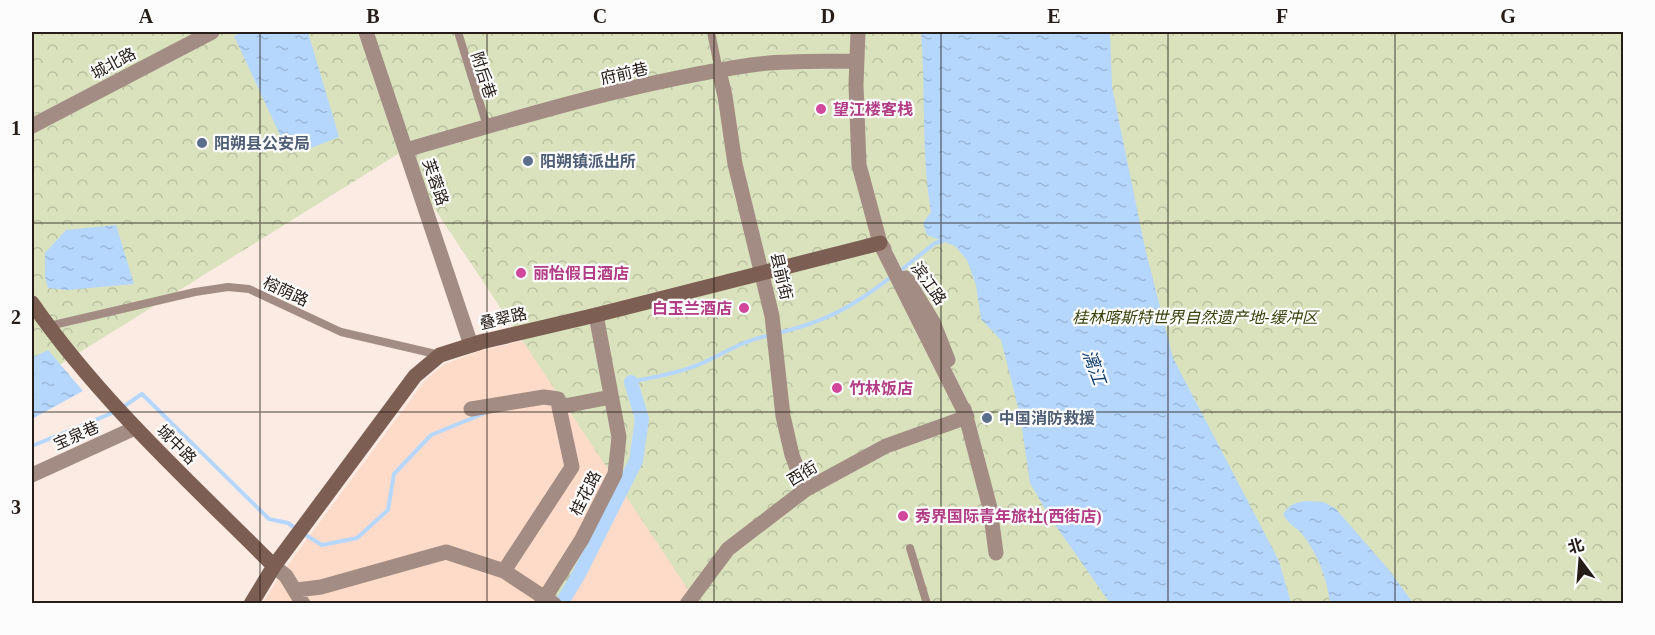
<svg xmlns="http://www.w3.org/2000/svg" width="1655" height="635" viewBox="0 0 1655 635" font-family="'Times New Roman','Noto Sans SC',serif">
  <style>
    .built { fill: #fedbc9 }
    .forest { fill: url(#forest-firs) }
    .park { fill: url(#park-crowns) }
    .water { fill: url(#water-ripples) }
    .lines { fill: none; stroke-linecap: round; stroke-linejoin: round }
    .stream { stroke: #b5d7fe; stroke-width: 4 }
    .canal { stroke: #b5d7fe; stroke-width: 14 }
    .lane { stroke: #a38c84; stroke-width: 8 }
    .street { stroke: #a38c84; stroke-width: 15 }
    .secondary { stroke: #7d5e53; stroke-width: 15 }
    .grid { fill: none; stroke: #261d18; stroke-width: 1.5; stroke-opacity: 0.55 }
    .hotel-dot { fill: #d1479c; stroke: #fcfcfc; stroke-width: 2 }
    .service-dot { fill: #5c6f8a; stroke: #fcfcfc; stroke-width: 2 }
    .labels { text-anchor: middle; stroke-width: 4.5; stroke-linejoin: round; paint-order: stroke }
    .street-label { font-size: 16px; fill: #261d18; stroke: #fcfcfc }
    .hotel-label { font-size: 16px; font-weight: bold; fill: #b23c85; stroke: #fcfcfc; text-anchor: start }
    .service-label { font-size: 16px; font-weight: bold; fill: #4e5e75; stroke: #fcfcfc; text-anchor: start }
    .park-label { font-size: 16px; font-style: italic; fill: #38420a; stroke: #fcfcfc }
    .water-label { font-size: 18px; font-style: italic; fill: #134272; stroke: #fcfcfc }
    .neatline { fill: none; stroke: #261d18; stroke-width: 2 }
    .grid-label { font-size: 20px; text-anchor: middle; font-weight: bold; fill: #261d18 }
  </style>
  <defs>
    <pattern id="forest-firs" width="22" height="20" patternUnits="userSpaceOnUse" patternTransform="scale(1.5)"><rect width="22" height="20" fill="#d9e2bd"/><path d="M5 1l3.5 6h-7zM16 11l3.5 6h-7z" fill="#bac1a2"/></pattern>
    <pattern id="park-crowns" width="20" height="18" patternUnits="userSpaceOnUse" patternTransform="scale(1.5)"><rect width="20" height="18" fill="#d9e2bd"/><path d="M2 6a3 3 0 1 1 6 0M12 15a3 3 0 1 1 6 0" fill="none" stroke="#bac1a2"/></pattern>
    <pattern id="water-ripples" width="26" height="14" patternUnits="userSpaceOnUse" patternTransform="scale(1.5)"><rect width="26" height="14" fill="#b5d7fe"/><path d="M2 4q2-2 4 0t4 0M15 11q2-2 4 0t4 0" fill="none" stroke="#9cb8d9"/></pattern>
  </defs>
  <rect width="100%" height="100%" fill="#fbebe2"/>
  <path class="built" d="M619 319 935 603 262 604 279 577 425 380 445 364 479 351Z"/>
  <path class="forest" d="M612 495 613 497 580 565 570 603 528 604 552 594Z"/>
  <path class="park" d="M32 32H1623V603H697L398 154 32 382Z"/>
  <path class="water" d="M243 32H308L339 137 311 148 304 145 287 150 234 36Z
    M921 32H1110L1112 87 1145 248 1173 358 1279 561 1291 603H1110L1051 519 1030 483 1020 415 1001 340 981 319 976 285 967 260 955 246 927 235 923 223 931 212C921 153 926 92 921 32Z
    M116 225 134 284 67 290 48 288 45 277V253L66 230Z
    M48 350 83 391 32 419V358Z
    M1308 501 1323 502 1335 508 1389 570 1413 603H1330C1327 579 1318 554 1302 534 1296 527 1288 524 1283 514 1289 504 1297 502 1308 501Z"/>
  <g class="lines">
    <path class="stream" d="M900 271 935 243 943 241
      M778 333C825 322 854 306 891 277
      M631 382C658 376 686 372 711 359 733 348 746 340 771 335
      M123 407 142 394 269 519 288 523 298 530
      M32 446 117 411
      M304 534 322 545 357 538 388 510 394 474 431 435 485 413"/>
    <path class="canal" d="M561 604 579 574 636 461 642 419 631 382"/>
    <path class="lane" d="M458 32 487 126
      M711 32 719 71
      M49 326 195 292 228 287 249 289 341 332 440 355
      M910 548 927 604"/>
    <path class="street" d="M366 32 471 345 484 341
      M858 32 856 85 859 165 880 243 884 249
      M719 71 725 96 735 164 772 316 783 416 792 455 805 490
      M32 126 212 32
      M406 150C519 117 635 82 751 65 786 60 821 62 856 61
      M906 278 933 322 948 360
      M471 409 544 397 558 399 559 407 611 397
      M964 409 990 508 996 553
      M32 475 135 428
      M274 566 286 576 303 604
      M504 571 572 467 559 407
      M297 590 321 587 446 552 504 571 554 604
      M541 604 582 539 615 474 619 437 596 315
      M687 604 728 549 805 490 886 446 967 417 880 243 868 246"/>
    <path class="secondary" d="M32 303C100 401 190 482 274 566
      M251 604 274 566 415 376 440 355 481 342 596 315 880 243"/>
  </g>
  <path class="grid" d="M260 32V604M487 32V604M714 32V604M941 32V604M1168 32V604M1395 32V604M32 223H1624M32 412H1624"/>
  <g class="hotel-dot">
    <circle cx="821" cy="109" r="6"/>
    <circle cx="521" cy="273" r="6"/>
    <circle cx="744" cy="308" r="6"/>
    <circle cx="837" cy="388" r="6"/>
    <circle cx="903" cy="516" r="6"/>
  </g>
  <g class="service-dot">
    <circle cx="202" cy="143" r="6"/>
    <circle cx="528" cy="161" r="6"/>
    <circle cx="987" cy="418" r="6"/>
  </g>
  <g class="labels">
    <g class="street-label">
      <text transform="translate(113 63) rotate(-28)" y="6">城北路</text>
      <text transform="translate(624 73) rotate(-13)" y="6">府前巷</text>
      <text transform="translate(484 75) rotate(72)" y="6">附后巷</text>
      <text transform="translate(436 182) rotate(71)" y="6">芙蓉路</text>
      <text transform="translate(782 276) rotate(77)" y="6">县前街</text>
      <text transform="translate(929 283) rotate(55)" y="6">滨江路</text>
      <text transform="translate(286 291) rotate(25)" y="6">榕荫路</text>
      <text transform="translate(503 318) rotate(-13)" y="6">叠翠路</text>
      <text transform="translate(76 435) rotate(-24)" y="6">宝泉巷</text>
      <text transform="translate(177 444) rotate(45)" y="6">城中路</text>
      <text transform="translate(802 473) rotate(-31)" y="6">西街</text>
      <text transform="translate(585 493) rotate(-63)" y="6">桂花路</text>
    </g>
    <g class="hotel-label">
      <text x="833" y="115">望江楼客栈</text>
      <text x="533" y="279">丽怡假日酒店</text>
      <text x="732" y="314" text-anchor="end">白玉兰酒店</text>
      <text x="849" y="394">竹林饭店</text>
      <text x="915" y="522">秀界国际青年旅社(西街店)</text>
    </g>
    <g class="service-label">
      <text x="214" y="149">阳朔县公安局</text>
      <text x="540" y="167">阳朔镇派出所</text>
      <text x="999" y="424">中国消防救援</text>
    </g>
    <g class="park-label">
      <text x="1195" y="323">桂林喀斯特世界自然遗产地-缓冲区</text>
    </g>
    <g class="water-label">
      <text transform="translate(1094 367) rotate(70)" y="6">漓江</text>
    </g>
  </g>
  <rect width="1655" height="635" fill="none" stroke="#fcfcfc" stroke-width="66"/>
  <g transform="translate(1580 560) rotate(344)" stroke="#fcfcfc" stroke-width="4.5" paint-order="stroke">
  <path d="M0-4.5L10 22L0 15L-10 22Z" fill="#261d18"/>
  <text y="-9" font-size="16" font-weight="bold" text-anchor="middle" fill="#261d18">北</text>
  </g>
  <rect x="33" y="33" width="1589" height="569" class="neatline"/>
  <g class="grid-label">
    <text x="146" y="23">A</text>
    <text x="373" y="23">B</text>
    <text x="600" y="23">C</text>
    <text x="828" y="23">D</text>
    <text x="1054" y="23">E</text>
    <text x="1282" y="23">F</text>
    <text x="1508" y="23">G</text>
    <text x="16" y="135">1</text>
    <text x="16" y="324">2</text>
    <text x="16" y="514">3</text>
  </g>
</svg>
